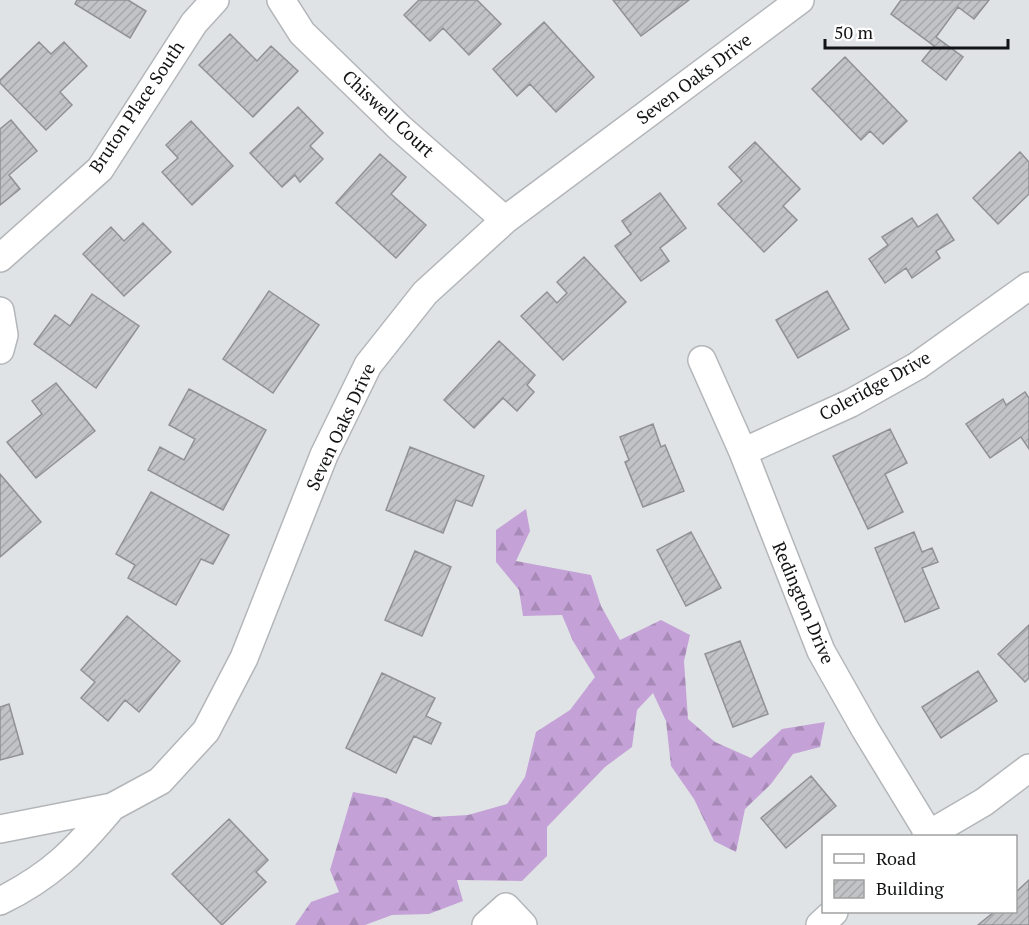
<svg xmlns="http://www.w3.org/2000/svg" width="1029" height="925" viewBox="0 0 1029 925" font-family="'PT Serif',serif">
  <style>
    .forest { fill: url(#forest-firs) }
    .building { fill: url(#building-hatch); stroke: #909194; stroke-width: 1.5 }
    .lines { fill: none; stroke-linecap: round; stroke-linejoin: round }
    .minor-casing { stroke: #b3b6b9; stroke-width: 30 }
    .minor { stroke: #fff; stroke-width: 27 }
    .labels { text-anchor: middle; stroke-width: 4.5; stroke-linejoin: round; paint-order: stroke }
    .street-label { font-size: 18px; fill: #121314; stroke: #fff }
  </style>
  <defs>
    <pattern id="forest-firs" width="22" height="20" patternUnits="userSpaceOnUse" patternTransform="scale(1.5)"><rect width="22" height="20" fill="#c4a1d6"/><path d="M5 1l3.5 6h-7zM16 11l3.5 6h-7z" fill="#a78ab7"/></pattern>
    <pattern id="building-hatch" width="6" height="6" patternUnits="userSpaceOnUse" patternTransform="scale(1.5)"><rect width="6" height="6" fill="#c2c3c6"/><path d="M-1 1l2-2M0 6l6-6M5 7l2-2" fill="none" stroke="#a6a7a9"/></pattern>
  </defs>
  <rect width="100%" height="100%" fill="#e0e3e6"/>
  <path class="forest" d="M526 509 530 531 516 561 591 575 601 606 620 640 661 620 690 635 684 661 688 719 715 742 751 758 782 729 825 722 820 747 793 754 771 784 745 809 736 852 714 841 694 799 671 766 666 721 653 693 637 710 632 747 605 767 547 827V856L522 881 457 880 463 901 429 914 392 915 365 925H295L311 902 339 892 330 870 353 792 386 798 434 817 468 815 507 804 525 777 536 732 570 710 595 677 573 641 562 615 523 616 519 590 496 562V530Z"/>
  <path class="building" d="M77 0H128L146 11 130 38 75 4Z
    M419 0H477L501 24 469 55 443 28 430 41 404 15Z
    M613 0H689L641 36Z
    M901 0H989L974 19 958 7 936 37 963 57 946 80 922 61 934 46 891 14Z
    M544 22 594 77 556 112 530 84 517 96 493 69Z
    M230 34 257 61 271 46 298 71 253 117 199 65Z
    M39 42 51 54 64 42 87 66 60 92 72 105 46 130 0 83V80Z
    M845 57 907 121 883 144 870 131 861 140 812 89Z
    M298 107 323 133 310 146 323 159 300 182 295 175 282 187 250 153Z
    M11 120 37 151 9 175 20 189 0 205V129Z
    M191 121 233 166 192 205 162 172 178 158 166 145Z
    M755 142 800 189 783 206 797 220 764 252 718 204 742 181 729 167Z
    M1020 152 1029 162V194L998 224 973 198Z
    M380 154 406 177 391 194 426 225 396 258 336 203Z
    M660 193 686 228 660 248 669 261 641 281 615 246 631 234 622 221Z
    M937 214 954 240 936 251 940 258 912 278 906 268 885 283 869 259 888 245 882 237 912 218 918 227Z
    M143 223 171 252 124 296 83 254 111 227 124 241Z
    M584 257 626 302 563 360 521 316 547 292 557 303 567 293 557 282Z
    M269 291 319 325 273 393 223 359Z
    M827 291 849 329 798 358 776 320Z
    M92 294 139 326 96 388 34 344 55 315 70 326Z
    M499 341 535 375 527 385 534 392 517 411 503 398 474 428 444 400Z
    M56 383 95 431 36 478 7 442 42 414 32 401Z
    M189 389 266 430 223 510 148 470 160 447 184 460 195 439 169 425Z
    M1025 392 1029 398V449L1021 437 990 458 966 424 1003 399 1006 405Z
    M653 424 661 447 665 445 684 491 643 507 625 462 629 460 620 437Z
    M890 429 907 463 885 474 903 512 868 529 833 456Z
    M410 447 484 476 472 506 456 500 443 533 386 510Z
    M0 474 41 522 0 557Z
    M151 492 229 535 213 564 201 559 176 605 128 578 135 565 116 554Z
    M691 532 721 588 686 606 657 550Z
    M914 532 922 552 932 548 938 562 922 568 939 608 905 622 875 548Z
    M415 551 451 567 422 636 385 620Z
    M127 616 180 661 139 712 125 700 108 721 81 698 95 682 81 670Z
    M1029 625V678L1025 682 998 654Z
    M740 641 768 714 733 727 705 654Z
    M978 671 997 701 941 738 922 707Z
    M382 673 435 698 426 716 441 723 431 744 414 736 396 773 346 748Z
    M9 704 23 754 0 760V707Z
    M811 776 836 806 786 848 761 818Z
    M229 819 268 860 256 872 266 882 222 925 172 874Z
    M1029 880V925H978L994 912H1016V892Z"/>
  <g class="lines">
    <defs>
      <path id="minor" d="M281 0 302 33 400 128 505 220
        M0 258 100 169 194 23 215 0
        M0 311 4 335 0 350
        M702 360 743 452 821 651 865 729 929 834
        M743 452 851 403 917 366 1029 286
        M0 829 112 807 160 781 206 731 244 658 324 455 368 365 425 293 505 220 800 0
        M926 836 984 802 1029 768
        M0 901C51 876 76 850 112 807
        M486 925 506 907 523 925
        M820 925 834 912"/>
    </defs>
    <use href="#minor" class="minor-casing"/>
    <use href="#minor" class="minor"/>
  </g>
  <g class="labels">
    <g class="street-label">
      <text transform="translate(694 79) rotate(-37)" y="6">Seven Oaks Drive</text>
      <text transform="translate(137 107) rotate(-56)" y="6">Bruton Place South</text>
      <text transform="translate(388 114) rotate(43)" y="6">Chiswell Court</text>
      <text transform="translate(875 386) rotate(-29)" y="6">Coleridge Drive</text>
      <text transform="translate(341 427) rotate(-65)" y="6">Seven Oaks Drive</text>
      <text transform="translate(803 603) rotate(67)" y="6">Redington Drive</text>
    </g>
  </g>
  <rect x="822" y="835" width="195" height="78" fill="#ffffff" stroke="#a0a1a1" stroke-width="1.5"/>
  <rect x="834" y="854" width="30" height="9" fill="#ffffff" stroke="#a0a1a1" stroke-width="1.5"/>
  <text x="876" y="865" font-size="18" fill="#121314">Road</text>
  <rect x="834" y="880" width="30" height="18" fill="url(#building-hatch)" stroke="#a0a1a1" stroke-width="1.5"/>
  <text x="876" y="895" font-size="18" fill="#121314">Building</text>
  <path d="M825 39v9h183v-9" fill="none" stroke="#121314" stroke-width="3"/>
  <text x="834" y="39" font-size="18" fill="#121314" stroke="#ffffff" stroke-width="4.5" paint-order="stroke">50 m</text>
</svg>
